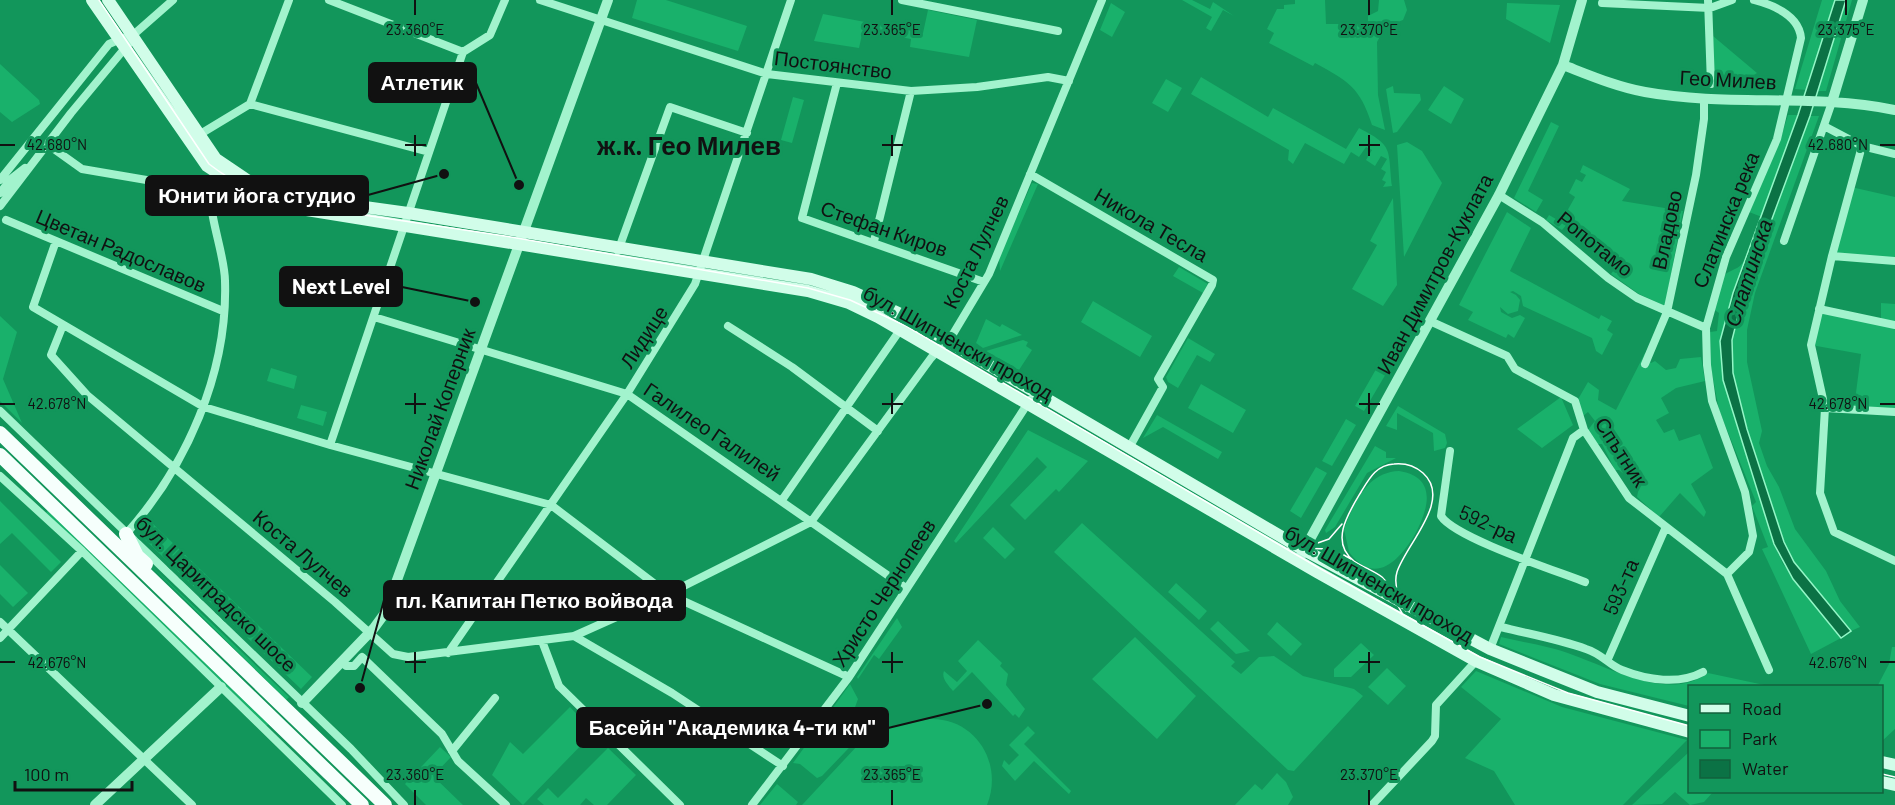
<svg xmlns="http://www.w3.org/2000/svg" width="1895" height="805" viewBox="0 0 1895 805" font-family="Barlow,sans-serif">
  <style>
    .green { fill: #19b16b }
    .water { fill: #0b7245; stroke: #93f7c7; stroke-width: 1.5 }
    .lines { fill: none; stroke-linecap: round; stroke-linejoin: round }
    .minor { stroke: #a2f3cd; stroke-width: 8 }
    .tertiary { stroke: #a2f3cd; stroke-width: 10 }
    .secondary { stroke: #d1fde9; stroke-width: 12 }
    .trunk { stroke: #f6fffc; stroke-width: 14 }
    .tram { stroke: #fff; stroke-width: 1.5 }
    .ticks { fill: none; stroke: #111; stroke-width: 2 }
    .labels { text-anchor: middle; stroke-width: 6; stroke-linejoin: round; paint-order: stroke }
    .street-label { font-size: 20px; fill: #111; stroke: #12965b }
    .water-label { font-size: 21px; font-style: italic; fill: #111; stroke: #12965b }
    .district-label { font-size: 26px; font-weight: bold; fill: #111; stroke: #12965b }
    .ticks-label { font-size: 15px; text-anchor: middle; fill: #111; stroke: #12965b; stroke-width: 6; stroke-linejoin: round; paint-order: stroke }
    .leader { fill: none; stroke: #111; stroke-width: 2 }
    .callout-dot { fill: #111; stroke: #12965b; stroke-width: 2 }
    .callout { fill: #111; stroke: #111; stroke-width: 2 }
    .callout-label { font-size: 21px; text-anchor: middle; font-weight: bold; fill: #fff }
  </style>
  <rect width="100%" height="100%" fill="#12965b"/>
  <path class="green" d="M637 0H666L747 26 738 51 632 18Z
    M1182 0H1192L1210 9 1213 2 1234 16 1223 10 1211 31 1206 28 1212 17Z
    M1295 0H1325L1326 24H1368V16L1378 11 1379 0H1404L1407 10 1403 20 1385 27 1377 42 1378 95 1385 130 1372 125C1360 87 1348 81 1315 63L1313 66 1269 43 1274 33 1267 29 1277 9H1284V5L1295 4Z
    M1822 0H1835L1807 90 1795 89Z
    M1846 0H1852L1826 91H1818Z
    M1111 3 1125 12 1112 37 1100 30Z
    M1507 3 1560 5 1550 43 1506 19Z
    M928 10 977 20 969 57 910 47 911 39 863 30 859 48 814 41 823 14 923 33Z
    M1713 36 1757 73 1733 88H1714Z
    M0 64 39 100 40 104 12 122 0 112Z
    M1201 77 1268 117 1273 108 1346 149 1359 128C1394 146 1388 149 1392 186L1383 187 1386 182 1382 180 1386 172 1381 169 1387 159 1381 156 1375 166 1366 160 1372 150 1366 147 1359 157 1351 152 1344 164 1305 143 1293 164 1288 160 1289 150 1191 94Z
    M1166 79 1182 88 1168 112 1152 103Z
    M1393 86 1394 93 1420 94 1421 100 1397 132 1393 133 1386 89Z
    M1444 86 1464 99 1451 124 1428 110Z
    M793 97 804 100 792 143 781 140Z
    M1788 115H1798L1762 217 1749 212 1780 141Z
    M1810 116H1819L1755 293 1747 330V362L1762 431 1759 443 1767 466 1779 487 1795 529 1826 571 1840 601 1860 627 1851 631 1794 562 1784 542 1747 429 1733 373 1732 340 1742 300Z
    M1551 122 1559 126 1528 191 1543 200 1536 212 1514 198Z
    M1407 142 1422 151 1442 183 1404 257 1397 145Z
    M1583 165 1630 189 1622 201 1683 211 1665 306 1639 294 1611 274 1616 267 1576 236 1580 231 1568 223 1562 230 1546 220 1549 215 1561 222 1575 197 1569 193 1576 179 1582 182 1586 175 1580 172Z
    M1032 183 1038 184 1000 271 999 257Z
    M1851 187 1895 197V261L1832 256Z
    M1393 198 1397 285 1383 306 1352 289 1377 245 1370 241Z
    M1507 212 1531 228 1510 271 1599 319 1601 315 1612 321 1607 330 1613 334 1602 355 1596 351 1592 338 1523 306 1521 296 1513 291 1510 292 1516 295 1520 300 1518 311 1508 314 1500 307 1501 312 1512 318 1520 315 1525 318 1514 338 1508 334 1506 338 1468 320 1473 312 1459 305Z
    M1746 259 1720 341 1723 380 1774 544 1783 564 1841 638 1811 654 1762 549 1768 547 1752 506 1756 502 1719 410 1711 368 1710 332 1717 331 1719 313 1713 309C1716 300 1718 279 1727 273 1738 267 1737 270 1746 259Z
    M1179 267 1208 284 1203 293 1173 276Z
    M1093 301 1152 336 1140 357 1081 322Z
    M1881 303 1895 304V412L1854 408 1861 354 1811 345 1819 309 1881 321Z
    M0 316 17 332 3 379 22 423 0 401Z
    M986 319 1000 327 1002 324 1022 335 983 348 976 343Z
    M1188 338 1215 354 1210 362 1197 355 1178 388 1168 382 1166 377Z
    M1023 340 1028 342 1026 346 1032 350 1019 370 986 351Z
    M1393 353 1397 355 1364 411 1355 406 1379 364 1384 367Z
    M1645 353 1651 363 1655 361 1666 370 1676 368 1680 359 1701 357 1705 381 1676 388 1661 398 1669 413 1656 420 1664 433 1674 429 1679 441 1700 434 1713 468 1691 484 1706 512 1704 517 1680 493 1659 517 1637 497 1639 487 1619 470H1615L1602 444H1595L1587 431 1595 421 1588 412 1583 416 1577 401 1588 382 1599 390 1598 400 1616 410Z
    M271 368 297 376 294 389 267 381Z
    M1201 384 1246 410 1233 433 1188 408Z
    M1561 397 1573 425 1542 448 1517 429Z
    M301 405 327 412 323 426 297 418Z
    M1398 406 1445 434 1447 443 1445 448 1434 451 1433 433 1397 413V430L1386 426Z
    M1157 415 1222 452 1218 459 1163 427 1143 438Z
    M1346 419 1356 425 1332 466 1322 461Z
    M1028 430 1088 461 1059 492 1056 489 1025 520 1010 505 1047 467 1037 457 956 543 954 541Z
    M1375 446 1386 452V458H1396L1367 473 1335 527 1326 533 1325 530Z
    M1316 467 1327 473 1301 518 1290 511Z
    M1399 471C1439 477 1428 511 1414 536 1398 562 1374 586 1349 552L1344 529C1354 502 1368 472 1399 471Z
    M0 501 61 562 51 572 12 533 0 544Z
    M48 510 269 724 266 726 46 513Z
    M150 521 312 677 301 689 139 534Z
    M1082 523 1235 662 1231 666 1241 674 1259 657 1274 656 1303 676 1354 689 1363 696 1294 771 1288 770 1054 552Z
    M993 527 1015 549 1005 559 983 538Z
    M143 558 289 697 286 700Z
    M0 565 28 593 13 607 0 594Z
    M1176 583 1207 611 1199 620 1168 592Z
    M897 618 902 627 879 659 874 655 858 679 857 677Z
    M1218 621 1250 651 1236 654 1210 629Z
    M1277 622 1302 644 1291 656 1267 634Z
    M1135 637 1196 696 1157 739 1092 679Z
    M1501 637C1525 643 1550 646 1573 655 1613 669 1669 702 1708 673L1769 686H1690L1689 706 1600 684 1499 644Z
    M978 640 1002 663 1000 666 1008 674 1006 685 1025 709 1019 718 1015 714 1013 716 972 672 953 691C948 685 941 678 944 671L957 682 967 671 958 661Z
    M1361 643 1374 655 1351 677H1334V669Z
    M1892 647H1895V729L1882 741V746V686L1878 685 1889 664Z
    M1387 668 1406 686 1388 705 1368 687Z
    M1476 671 1562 707 1687 740 1623 805H1515L1494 771 1465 758 1501 719 1461 687Z
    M850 684 858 699 854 710 868 728 822 776 817 778 800 764 793 763Z
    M570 707 594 732 523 805 492 775 510 742 523 754Z
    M929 719C975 717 1004 763 987 805H802L872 730Z
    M1028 726 1035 733 1024 744 1071 791 1069 794 1034 761 1015 781 1002 766 1004 760 1009 765 1019 755 1009 745Z
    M440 747 451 757 433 776 463 805H426L405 784Z
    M608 748 636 775 607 805H594L586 798 580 805H544L537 799 548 788 558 798Z
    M1689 752 1690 792H1713L1704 802 1690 805 1675 792 1662 804 1632 805Z
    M1277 773 1286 782 1293 797 1288 805H1235L1255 784 1262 790Z
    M777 784 798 802 796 805H760Z"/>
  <path class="water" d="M1835 0H1846L1810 116 1742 300 1732 340 1733 373 1747 429 1784 542 1794 562 1851 631 1841 638 1793 579 1774 544 1723 380 1720 341 1733 293 1798 115Z"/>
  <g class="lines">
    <path class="minor" d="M329 0 463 52
      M540 0 767 74 911 91 977 87 1048 77 1069 81
      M902 0 1058 31
      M1708 0 1711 84
      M1602 3 1710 8 1732 0
      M837 83 802 218 984 282
      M250 104 429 152
      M1824 126 1862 146 1895 154
      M197 136 250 104 289 0
      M47 144 82 169 211 191
      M1862 146 1832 256 1811 345 1825 408 1820 493 1834 532 1895 561
      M1030 174 1213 280 1212 285 1158 379 1163 387 1129 448
      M0 180 109 44 123 38
      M0 193 11 179 25 168
      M1499 195 1542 222 1608 278 1637 298 1706 328
      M0 206 71 113 130 42 132 36 173 0
      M6 220 223 311
      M56 241 33 307 204 407 330 445 551 505 668 594 849 677
      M874 241 911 91
      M1784 241 1832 102
      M618 251 670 107 747 133
      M1832 256 1895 261
      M1819 309 1895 325
      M374 317 627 394 906 588
      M1432 322 1507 356 1515 369 1575 401 1584 430 1629 498 1727 574 1769 670
      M63 325 51 355 87 395 335 602 393 654 408 657 574 636 668 594 811 522 931 358 953 334 989 274 1102 0
      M728 326 792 367 878 431
      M1645 364 1667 312 1696 175 1704 119V98
      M1825 408 1895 412
      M0 411 351 749 404 805
      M330 445 463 52 490 35 505 0
      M1450 451 1441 516C1455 538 1557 571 1585 582
      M0 476 82 551 342 805
      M782 500 900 330
      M126 534C186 467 228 373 225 281 225 256 208 214 211 191 211 185 217 176 221 171
      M1727 574 1749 552 1753 536 1745 492 1712 401 1707 365 1706 328 1726 257 1777 139 1801 38C1799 15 1773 5 1754 0
      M0 622 192 805
      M1501 627C1529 634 1559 639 1586 649 1602 654 1609 665 1622 670 1647 680 1679 685 1703 672
      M574 636 672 693 783 766
      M0 638 82 551
      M542 641 559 686 680 805
      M1490 649 1573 438 1584 430
      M448 653 627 394 695 284 791 0
      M1608 659 1665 529
      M341 662 346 666H354L362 657 442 734 458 761 506 805
      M452 751 495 698
      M752 805 849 677 1030 400
      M1372 805 1432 741 1435 736 1436 705 1476 661"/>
    <path class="tertiary" d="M1563 65C1589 75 1617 87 1645 92 1728 107 1813 93 1895 110
      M1832 102 1863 0
      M1298 561 1499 195 1563 65 1582 0
      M302 703 374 628 385 613 608 0
      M95 805 221 687"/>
    <path class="secondary" d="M92 0 207 166 251 195 282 206 808 291 849 303 878 317 1317 572 1476 661 1554 695 1690 732
      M108 0 216 159 256 186 285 196 408 213 811 279 853 292 909 318 1304 550 1490 649 1597 692 1690 716
      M1882 762 1895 765
      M1882 782 1895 785"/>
    <path class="trunk" d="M0 433 385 805
      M0 455 362 805
      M126 534 137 556 146 564"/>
    <path class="tram" d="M99 0 209 164C232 182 255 193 283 203L505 236 808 288 850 300 906 326 1319 568 1480 657 1568 693 1690 726
      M1312 545 1329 539 1342 524
      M1288 548 1333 549 1351 559
      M1402 613C1395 602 1392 586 1382 577 1374 571 1363 567 1354 561 1329 542 1349 512 1361 492 1369 479 1376 465 1394 464 1404 463 1415 466 1423 473 1453 500 1406 544 1397 572 1393 585 1399 599 1406 611
      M1882 774 1895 777"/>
  </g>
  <path class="ticks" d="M415 0V15M892 0V15M1369 0V15M1846 0V15M415 135V156M892 135V156M1369 135V156M0 145H15M405 145H426M882 145H903M1359 145H1380M1880 145H1895M415 393V414M892 393V414M1369 393V414M0 404H15M405 404H426M882 404H903M1359 404H1380M1880 404H1895M415 652V673M892 652V673M1369 652V673M0 662H15M405 662H426M882 662H903M1359 662H1380M1880 662H1895M415 790V805M892 790V805M1369 790V805"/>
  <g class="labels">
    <g class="street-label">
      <text transform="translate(833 65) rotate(7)" y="7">Постоянство</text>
      <text transform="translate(1728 80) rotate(3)" y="7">Гео Милев</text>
      <text transform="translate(1726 220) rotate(-68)" y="7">Слатинска река</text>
      <text transform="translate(1151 225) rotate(30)" y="7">Никола Тесла</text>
      <text transform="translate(884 229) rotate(19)" y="7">Стефан Киров</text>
      <text transform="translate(1667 230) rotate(-78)" y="7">Владово</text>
      <text transform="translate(1595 244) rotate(39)" y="7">Ропотамо</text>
      <text transform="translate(121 251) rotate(23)" y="7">Цветан Радославов</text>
      <text transform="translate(976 252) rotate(-64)" y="7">Коста Лулчев</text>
      <text transform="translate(1435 274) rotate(-62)" y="7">Иван Димитров-Куклата</text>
      <text transform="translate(644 337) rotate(-57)" y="7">Лидице</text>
      <text transform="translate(958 343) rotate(29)" y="7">бул. Шипченски проход</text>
      <text transform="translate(440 409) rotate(-70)" y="7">Николай Коперник</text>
      <text transform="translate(712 432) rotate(34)" y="7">Галилео Галилей</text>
      <text transform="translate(1621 452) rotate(57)" y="7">Спътник</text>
      <text transform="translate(1488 524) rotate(25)" y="7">592-ра</text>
      <text transform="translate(303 554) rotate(40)" y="7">Коста Лулчев</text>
      <text transform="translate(1379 584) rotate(30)" y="7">бул. Шипченски проход</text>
      <text transform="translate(1621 587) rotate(-66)" y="7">593-та</text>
      <text transform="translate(884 593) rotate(-57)" y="7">Христо Чернопеев</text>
      <text transform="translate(216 594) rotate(44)" y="7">бул. Цариградско шосе</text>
    </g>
    <g class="water-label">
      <text transform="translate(1749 273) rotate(-72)" y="7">Слатинска</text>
    </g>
    <g class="district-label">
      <text x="689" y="155">ж.к. Гео Милев</text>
    </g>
  </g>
  <g class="ticks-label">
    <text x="415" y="35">23.360°E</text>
    <text x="892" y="35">23.365°E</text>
    <text x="1369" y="35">23.370°E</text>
    <text x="1846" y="35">23.375°E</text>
    <text x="57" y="150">42.680°N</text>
    <text x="1838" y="150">42.680°N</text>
    <text x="57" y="409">42.678°N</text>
    <text x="1838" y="409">42.678°N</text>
    <text x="57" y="668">42.676°N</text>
    <text x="1838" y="668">42.676°N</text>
    <text x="415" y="780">23.360°E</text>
    <text x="892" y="780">23.365°E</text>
    <text x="1369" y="780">23.370°E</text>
  </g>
  <path class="leader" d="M519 185L476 83M444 174L368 195M475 302L402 287M360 688L384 600M987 704L888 728"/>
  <g class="callout-dot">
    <circle cx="519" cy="185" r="6"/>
    <circle cx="444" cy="174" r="6"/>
    <circle cx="475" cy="302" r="6"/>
    <circle cx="360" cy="688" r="6"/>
    <circle cx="987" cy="704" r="6"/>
  </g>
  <g class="callout">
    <rect x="369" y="63" width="107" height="39" rx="6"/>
    <rect x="146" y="176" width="222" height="39" rx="6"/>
    <rect x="280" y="267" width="122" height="39" rx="6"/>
    <rect x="384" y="581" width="301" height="39" rx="6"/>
    <rect x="577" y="708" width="311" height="39" rx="6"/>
  </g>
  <g class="callout-label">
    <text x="422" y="90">Атлетик</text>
    <text x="257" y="203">Юнити йога студио</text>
    <text x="341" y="294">Next Level</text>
    <text x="534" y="608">пл. Капитан Петко войвода</text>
    <text x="732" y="735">Басейн "Академика 4-ти км"</text>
  </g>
  <rect x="1688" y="685" width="195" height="108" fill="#12965b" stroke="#12613d" stroke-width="1.5"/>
  <rect x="1700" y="704" width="30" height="9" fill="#d1fde9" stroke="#12613d" stroke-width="1.5"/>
  <text x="1742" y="715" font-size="18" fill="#111111">Road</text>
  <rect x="1700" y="730" width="30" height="18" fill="#19b16b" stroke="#12613d" stroke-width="1.5"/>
  <text x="1742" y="745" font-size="18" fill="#111111">Park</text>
  <rect x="1700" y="760" width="30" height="18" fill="#0b7245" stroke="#12613d" stroke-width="1.5"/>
  <text x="1742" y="775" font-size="18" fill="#111111">Water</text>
  <path d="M15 781v9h117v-9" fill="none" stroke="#111111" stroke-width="3"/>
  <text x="24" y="781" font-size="18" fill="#111111" stroke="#12965b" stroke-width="4.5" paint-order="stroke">100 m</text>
</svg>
